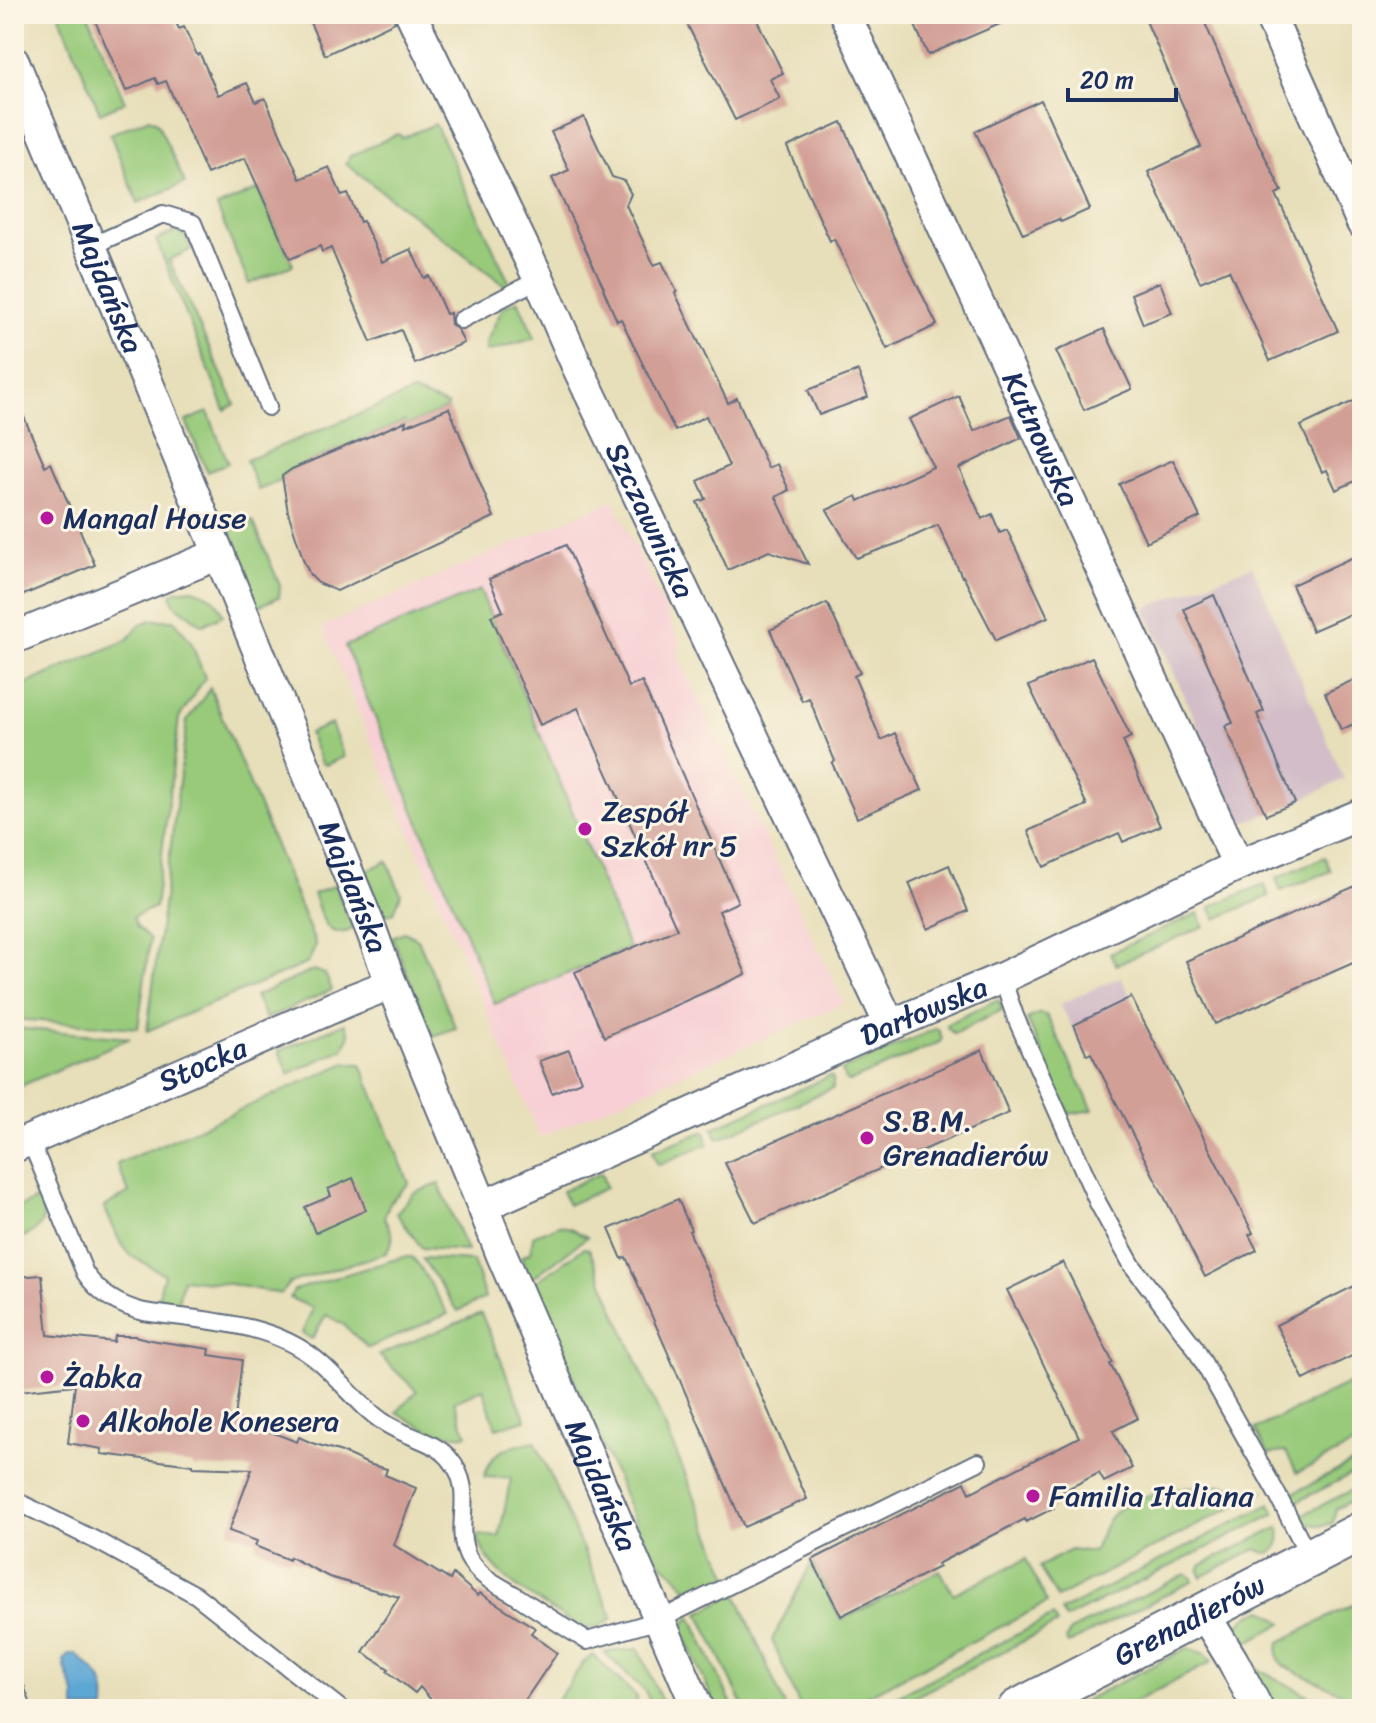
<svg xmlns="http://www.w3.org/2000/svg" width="1376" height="1723" viewBox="0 0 1376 1723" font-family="Sriracha,sans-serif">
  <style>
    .built { fill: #f7cfd4 }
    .industrial { fill: #d2bdc8 }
    .green { fill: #98ca7a; stroke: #5a7c6c; stroke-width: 2 }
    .water { fill: #5da7d4; stroke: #3c6b99; stroke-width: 2 }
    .building { fill: #d29f96 }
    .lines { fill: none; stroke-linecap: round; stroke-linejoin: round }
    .service-casing { stroke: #626d7e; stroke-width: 20 }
    .minor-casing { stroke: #626d7e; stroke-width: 34 }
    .tertiary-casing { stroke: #626d7e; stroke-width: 42 }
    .service { stroke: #fff; stroke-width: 16 }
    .minor { stroke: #fff; stroke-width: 30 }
    .tertiary { stroke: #fff; stroke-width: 38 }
    .poi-dot { fill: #b5179e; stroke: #fcf5e5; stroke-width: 3 }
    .labels { text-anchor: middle; stroke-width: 6; stroke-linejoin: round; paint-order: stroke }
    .street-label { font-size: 30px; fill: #1b2f5e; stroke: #fcf5e5 }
    .poi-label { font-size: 30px; fill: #1b2f5e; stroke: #fcf5e5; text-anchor: start }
  </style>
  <rect width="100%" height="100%" fill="#fcf5e5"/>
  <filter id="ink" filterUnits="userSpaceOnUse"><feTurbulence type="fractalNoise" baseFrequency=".0125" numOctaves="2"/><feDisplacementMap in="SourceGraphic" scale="16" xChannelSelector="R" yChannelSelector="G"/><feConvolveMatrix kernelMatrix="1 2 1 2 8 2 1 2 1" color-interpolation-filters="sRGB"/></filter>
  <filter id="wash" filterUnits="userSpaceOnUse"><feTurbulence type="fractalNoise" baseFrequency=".006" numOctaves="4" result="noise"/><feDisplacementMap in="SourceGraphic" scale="32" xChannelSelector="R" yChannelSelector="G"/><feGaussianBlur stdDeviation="1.8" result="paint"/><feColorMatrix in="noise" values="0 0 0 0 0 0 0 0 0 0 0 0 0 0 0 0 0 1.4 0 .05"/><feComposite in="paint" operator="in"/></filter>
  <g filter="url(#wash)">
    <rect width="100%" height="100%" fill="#e7dfb9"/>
    <path class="built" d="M613 500 680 642 678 656 844 1003 540 1137 322 627Z"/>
    <path class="industrial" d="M1252 566 1344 779 1295 803 1235 826 1196 738 1202 735 1145 608Z
      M1121 977 1146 1027 1087 1055 1060 1004Z"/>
    <path class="green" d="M59 14H88L125 102 100 113Z
      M149 118 157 122 185 183 138 203 110 134Z
      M435 124 510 284 506 286 346 164 350 156 397 134 400 135 402 138Z
      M259 189 293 265 249 284 217 207Z
      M176 231C185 233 188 241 192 249L169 260 235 404 225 410 156 240Z
      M518 300 535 338 486 352V342L503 307Z
      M413 392 447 405 446 409 405 426V421L292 469 284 475 283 480 258 490 246 460Z
      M208 412 228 463 207 472 186 421Z
      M253 521 280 586 279 597 256 607 247 571 231 532 233 528Z
      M192 589C210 594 216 597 223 615L203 625 174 604 171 594 176 591Z
      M480 590 629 948 495 1004 345 646Z
      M151 620H174L191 642 205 678 179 718 155 907 133 917 137 927 150 939 138 1028 14 1019V689L127 640 140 625Z
      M210 688 316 945 308 963 147 1031 187 721Z
      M331 724 344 757 326 765 321 763 309 733Z
      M1325 857 1331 871 1281 891 1276 878Z
      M387 861 401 894 394 912 384 916 366 871Z
      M1264 884 1269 896 1216 919 1210 907Z
      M335 885 353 929C325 943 321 913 313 894Z
      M1198 913 1204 926 1116 965 1110 953Z
      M404 932 418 939 456 1028 433 1036 392 937Z
      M314 970 325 974 332 990 266 1019 255 996Z
      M996 1000 1000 1002 1002 1010 954 1034 947 1027V1024Z
      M1040 1013 1047 1016 1093 1110 1069 1114 1027 1019Z
      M345 1023 350 1035 343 1049 289 1074 279 1051Z
      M14 1028 130 1038 14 1089Z
      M935 1029H938L942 1038 940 1042 849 1082 845 1080 842 1070Z
      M346 1063 361 1064 409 1183 390 1202 384 1218C392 1233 397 1237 386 1253L289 1283 281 1294 230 1284 183 1279 177 1306 157 1303 164 1274 131 1256 120 1242 104 1207 129 1193 117 1164Z
      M830 1076 833 1078V1088L718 1139 713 1128Z
      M705 1131 708 1144 658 1165 652 1151Z
      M601 1173 606 1188 568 1205 562 1191Z
      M439 1184 467 1251 422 1248 396 1213 414 1193Z
      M41 1197C49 1222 38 1235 14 1239V1210Z
      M559 1225 570 1228 587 1237 531 1279 521 1257 531 1252 533 1236Z
      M584 1248 589 1249 729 1577 692 1595 675 1574 649 1553 533 1284Z
      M403 1257H412L419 1265 448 1314 368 1348 344 1325 326 1315 312 1339 302 1333 313 1308 290 1298 294 1290Z
      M422 1258 473 1261 485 1298 458 1311Z
      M481 1313 526 1420 496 1428 483 1389 454 1401 467 1435C438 1437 420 1427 397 1412L417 1391 379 1355Z
      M1362 1377V1441L1297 1473 1286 1452 1267 1454 1255 1429Z
      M535 1441 613 1618C601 1627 594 1630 579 1627 544 1604 488 1578 477 1535L499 1537 511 1478 484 1477C493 1447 508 1448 535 1441Z
      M1362 1458V1469L1293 1504 1288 1496Z
      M1223 1485 1263 1491 1057 1598 1039 1567 1072 1549 1093 1552C1099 1540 1104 1523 1114 1513 1133 1492 1195 1486 1223 1485Z
      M1362 1485V1495L1336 1509 1333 1523 1323 1526 1310 1524 1309 1526 1298 1517Z
      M1270 1504 1275 1514 1065 1619 1061 1611Z
      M1279 1527C1283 1537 1279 1546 1272 1553L1267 1554 1256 1549 1202 1577 1199 1571 1201 1565Z
      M1026 1559 1047 1603 841 1709H801L772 1640 812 1562 841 1620 940 1570 953 1594Z
      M1186 1574 1191 1577 1193 1581 1068 1644 1066 1640 1070 1631Z
      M736 1593 786 1709H745L699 1613Z
      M1362 1600V1697L1354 1699 1284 1666C1276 1659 1277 1652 1280 1642Z
      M1264 1610 1283 1623 1239 1647 1234 1635C1240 1619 1248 1615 1264 1610Z
      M691 1616 734 1709H717L681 1628Z
      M1053 1616 1057 1624 891 1709H872Z
      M1187 1648 1206 1654 1212 1662 1121 1709H1068Z
      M639 1649 665 1709H654L645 1691 604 1652Z
      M593 1655 637 1697 636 1702 631 1707 551 1709 583 1663Z
      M1242 1661 1335 1709H1270Z"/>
    <path class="water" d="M69 1654H76C97 1674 108 1677 105 1709H75V1694L65 1668 64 1660Z"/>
    <g id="blocks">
      <path class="building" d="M92 14H172L179 29 184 27 197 55 200 54 218 95 247 83 256 102 265 98 300 179 329 167 342 196 348 194 360 222 363 221 382 262 411 249 424 278 429 276 446 314 450 313 451 324 458 330 464 343 415 364 401 330 371 342 331 248 322 252 320 246 290 259 245 158 207 174 166 81 158 84 155 78 126 91Z
        M306 14H393L395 22 325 55Z
        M682 14H754L783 73 770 79 780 99 735 120Z
        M910 14H1023L928 55Z
        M1143 14H1201L1249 124 1282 191 1276 194 1338 331 1270 361 1229 270 1200 282 1148 172 1201 147Z
        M1041 100 1090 209 1061 222 1059 219 1023 234 975 131Z
        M584 117 612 177 624 181 631 194 626 205 654 265 662 262 677 292 675 293 728 403 737 398 768 468 777 464 789 490 776 497 808 564 769 551 728 570 697 502 706 499 698 481 729 466 706 416 675 431 621 319 617 321 603 289 604 288 552 178 569 170 551 132Z
        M842 122 884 217 937 325 887 349 834 239 830 241 787 147Z
        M1160 282 1172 313 1143 324 1131 294Z
        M1104 329 1132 389 1084 410 1056 351Z
        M858 371 868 397 819 415 808 390Z
        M14 394 45 466 51 463 95 565 14 599Z
        M959 396 974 431 1011 415 1021 438 959 468 982 519 992 514 1000 533 1007 530 1048 617 996 640 963 576 962 577 938 525 899 543 856 558 827 510 857 496 859 501 933 467 909 419Z
        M1362 397V478L1336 490 1327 470 1322 472 1301 426Z
        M449 408 494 517 337 591 318 583 310 575 304 562 288 512 282 476 292 469 406 421 405 426Z
        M1173 460 1200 517 1146 542 1119 484Z
        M566 545 629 687 642 682 738 902 719 911 746 974 604 1037 575 972 677 929 578 708 540 725 491 616 503 611 489 579Z
        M1362 553V609L1312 631 1292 585Z
        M1214 595 1264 711 1257 714 1295 803 1266 815 1225 726 1233 723 1184 609Z
        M827 603 860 673 854 676 881 740 895 733 922 790 857 818 832 763 835 761 809 698 802 701 770 630Z
        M1092 657 1131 737 1123 741 1160 826 1123 842 1119 833 1044 867 1028 831 1087 805 1029 686Z
        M1362 676V720L1341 730 1325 693Z
        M949 865 968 911 928 929 909 883Z
        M1362 883V959L1215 1024 1186 961Z
        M1131 997 1253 1233 1249 1235 1257 1250 1205 1277 1091 1053 1087 1055 1074 1025Z
        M569 1050 581 1081 552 1093 539 1061Z
        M982 1050 1009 1113 755 1223 725 1163Z
        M353 1178 366 1210 315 1233 305 1207 331 1196 328 1189Z
        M678 1199 691 1230 689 1231 807 1499 744 1527 626 1257 622 1259 609 1229Z
        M1063 1262 1113 1363 1110 1364 1138 1418 1113 1431 1132 1468 1104 1482 1099 1473 1049 1498 1054 1508 1026 1522 1025 1519 937 1564 939 1567 841 1616 812 1560 965 1482 970 1493 1079 1437 1007 1290Z
        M42 1275 48 1335 114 1342 115 1336H135L150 1340 210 1349 209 1355 242 1360 235 1418 297 1442 299 1437 312 1443 342 1452 368 1464 387 1469 385 1475 416 1488 394 1545 450 1580 453 1574 478 1596 480 1593 535 1628 531 1633 557 1653 519 1709H439L420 1687 415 1693 387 1671 389 1669 363 1652 399 1597 329 1577 290 1557 289 1560 255 1546 257 1541 229 1531 252 1469 193 1467V1465L101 1454 102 1449 68 1443 75 1385 19 1391V1389H14V1277Z
        M1362 1282V1351L1304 1380 1276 1325Z"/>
    </g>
  </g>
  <g filter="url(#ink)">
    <use href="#blocks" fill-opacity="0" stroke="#626d7e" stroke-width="2"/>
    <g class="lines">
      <defs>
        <path id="service" d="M91 246 163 214 193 223 268 407
          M461 320 539 279
          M1002 978 1015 1016 1098 1203 1132 1265 1194 1346 1277 1494 1310 1558
          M30 1140 85 1273C99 1294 120 1306 144 1312 202 1321 271 1321 318 1361 341 1380 360 1407 385 1423 404 1436 435 1441 449 1458 478 1492 452 1523 468 1557 471 1563 479 1572 484 1576 493 1583 505 1589 515 1595 539 1611 563 1626 587 1641L659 1620 978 1462
          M14 1500 99 1542 196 1595 341 1709
          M14 1685 23 1709"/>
        <g id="minor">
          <path id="s1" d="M411 14 539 279 577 366 890 1025"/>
          <path id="s2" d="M845 14 1238 865"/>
          <path d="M1269 14 1362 223"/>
          <path id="s3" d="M14 62 219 554 372 932C411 1041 460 1145 501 1253L698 1709"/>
          <path d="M14 638 219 554"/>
          <path id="s4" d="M14 1147 350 1000 391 984"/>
          <path id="s5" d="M483 1206 867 1035 1002 978 1238 865 1362 814"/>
          <path d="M1203 1612 1233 1661 1258 1709"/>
        </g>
        <g id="tertiary">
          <path id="s6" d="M1017 1709 1362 1531"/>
        </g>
      </defs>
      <use href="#service" class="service-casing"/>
      <use href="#minor" class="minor-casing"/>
      <use href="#tertiary" class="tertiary-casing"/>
      <use href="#service" class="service"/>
      <use href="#minor" class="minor"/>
      <use href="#tertiary" class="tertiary"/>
    </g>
  </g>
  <g class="poi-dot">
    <circle cx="47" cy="518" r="8"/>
    <circle cx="585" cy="829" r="8"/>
    <circle cx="867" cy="1138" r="8"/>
    <circle cx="47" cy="1377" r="8"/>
    <circle cx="83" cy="1421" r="8"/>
    <circle cx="1033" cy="1496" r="8"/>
  </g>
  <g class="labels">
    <g class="street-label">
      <text dy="10" stroke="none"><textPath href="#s3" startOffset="244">Majdańska</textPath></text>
      <text dy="10" stroke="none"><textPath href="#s2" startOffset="468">Kutnowska</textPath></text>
      <text dy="10" stroke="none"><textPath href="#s1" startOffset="560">Szczawnicka</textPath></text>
      <text dy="10" stroke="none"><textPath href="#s3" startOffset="892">Majdańska</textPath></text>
      <text dy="10" stroke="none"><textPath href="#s5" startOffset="482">Darłowska</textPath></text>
      <text dy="10" stroke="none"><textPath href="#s4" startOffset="206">Stocka</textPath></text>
      <text dy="10" stroke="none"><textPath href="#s3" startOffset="1540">Majdańska</textPath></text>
      <text dy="10" stroke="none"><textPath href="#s6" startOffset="194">Grenadierów</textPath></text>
    </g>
    <g class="poi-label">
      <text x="63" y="528">Mangal House</text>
      <text x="601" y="822">Zespół<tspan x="601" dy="34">Szkół nr 5</tspan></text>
      <text x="883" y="1131">S.B.M.<tspan x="883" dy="34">Grenadierów</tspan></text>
      <text x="63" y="1387">Żabka</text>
      <text x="99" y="1431">Alkohole Konesera</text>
      <text x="1049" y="1506">Familia Italiana</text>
    </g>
  </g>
  <rect width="1376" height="1723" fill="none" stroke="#fcf5e5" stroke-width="48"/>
  <path d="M1068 88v12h108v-12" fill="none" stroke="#1b2f5e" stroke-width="4"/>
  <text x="1080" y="88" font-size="24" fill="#1b2f5e" stroke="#fcf5e5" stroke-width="6" paint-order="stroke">20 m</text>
</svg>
